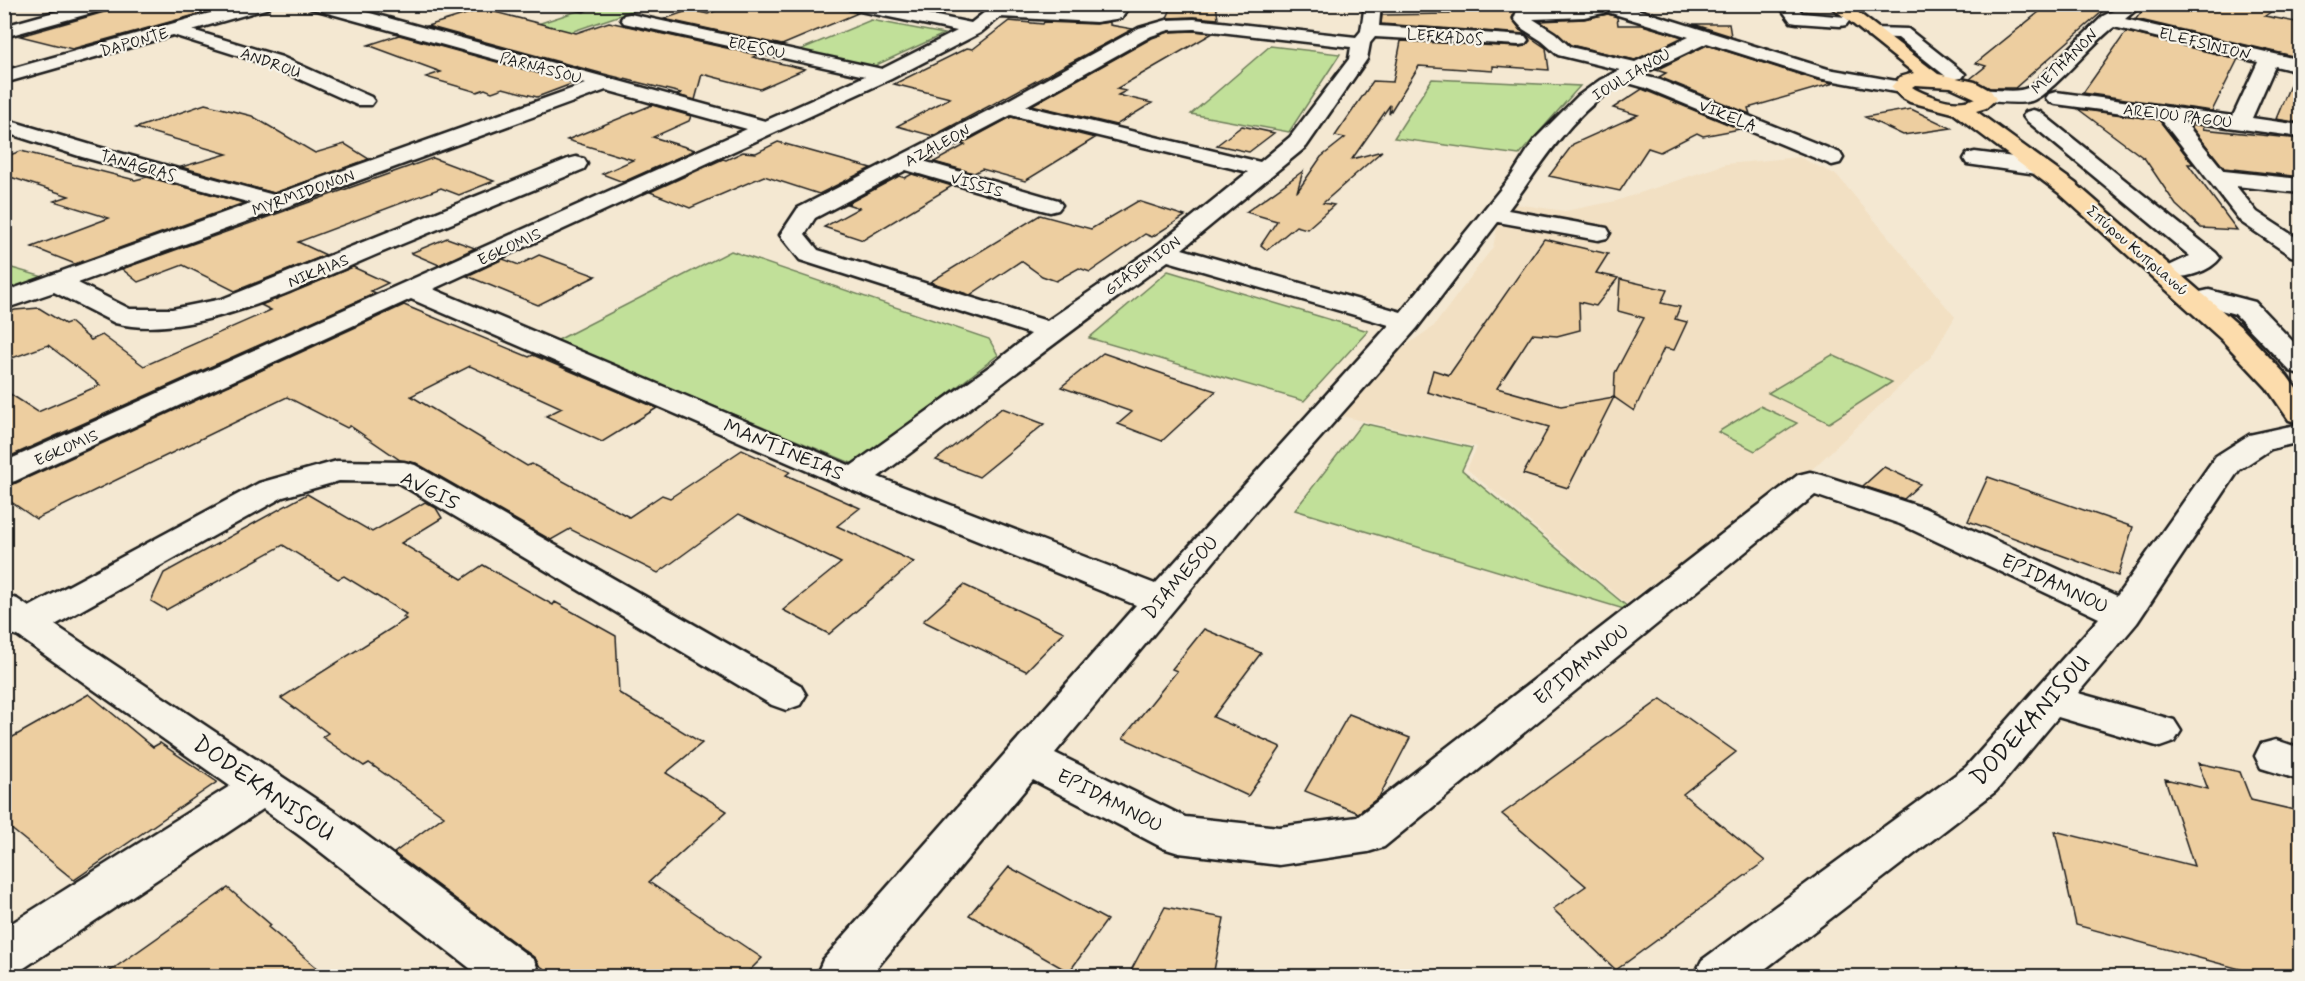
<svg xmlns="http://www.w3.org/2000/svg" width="2305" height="981" viewBox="0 0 2305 981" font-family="Mynerve,sans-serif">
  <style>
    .built { fill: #f2e0c3 }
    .green { fill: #c1e099; stroke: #6e7e5a; stroke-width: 1.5 }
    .building { fill: #edcea0; stroke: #1c1c1c; stroke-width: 1.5 }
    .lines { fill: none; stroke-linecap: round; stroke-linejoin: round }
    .minor-casing { stroke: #1c1c1c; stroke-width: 5 }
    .major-casing { stroke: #1c1c1c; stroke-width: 5 }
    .minor { fill: #f7f3e8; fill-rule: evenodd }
    .major { fill: #fcdcac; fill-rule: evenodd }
    .labels { text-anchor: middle; stroke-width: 4.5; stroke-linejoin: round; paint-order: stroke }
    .far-street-label { font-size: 16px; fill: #1c1c1c; stroke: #f7f3e8 }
    .street-label { font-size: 20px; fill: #1c1c1c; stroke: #f7f3e8 }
    .near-street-label { font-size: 24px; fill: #1c1c1c; stroke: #f7f3e8 }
  </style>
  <rect width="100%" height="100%" fill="#f4e8d2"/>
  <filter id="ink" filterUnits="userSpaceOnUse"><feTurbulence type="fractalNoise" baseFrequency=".0167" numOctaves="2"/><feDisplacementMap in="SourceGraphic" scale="12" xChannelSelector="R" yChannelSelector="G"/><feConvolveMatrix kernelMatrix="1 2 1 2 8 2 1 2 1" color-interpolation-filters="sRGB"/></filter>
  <g filter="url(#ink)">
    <path class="built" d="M1799 157 1837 175 1955 317 1931 357 1806 475 1626 603 1467 469 1477 447 1342 416 1384 361 1434 326 1493 247 1499 219 1516 204 1565 211 1616 201 1726 164Z"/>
    <path class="green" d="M596 5H650L512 52 479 43Z
      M871 20 944 34 872 67 797 51Z
      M1270 46 1340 54 1289 132 1191 114Z
      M1432 79 1580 86 1519 155 1394 138Z
      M731 251 989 339 998 355 856 465 556 341Z
      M5 266 47 278 5 293Z
      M1168 271 1368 331 1304 401 1089 338Z
      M1832 355 1892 382 1829 423 1768 393Z
      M1760 406 1797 423 1755 451 1718 432Z
      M1362 423 1472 448 1462 470 1629 608 1627 610 1295 510Z"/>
    <path class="building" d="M114 4H212L213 10 72 49 20 36 111 10Z
      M732 4H840L849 11 858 13 782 45 664 19 690 10 708 14Z
      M1054 4H1110L1109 8 1096 10 1052 8Z
      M1173 4H1216L1218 19 1194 17 1167 18Z
      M1442 4H1563L1517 9 1512 18 1521 31 1546 48 1549 70 1493 66V71L1419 66 1389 114 1390 105 1352 159 1382 151 1323 203 1334 205 1307 229 1296 226 1267 250 1261 245 1277 221 1246 212 1303 171 1297 192 1321 157 1345 138 1335 136 1373 81 1393 82 1401 41 1519 47 1525 46 1530 41 1525 34 1381 24 1382 15 1450 14Z
      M2049 4H2071L2103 11 2015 88H1990L1970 79 1986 66 1976 63Z
      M2147 4H2282L2265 16 2301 23V58L2136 19Z
      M483 9 576 33 609 22 758 55 753 57 805 69 760 89 702 74 695 100 677 95 681 93 600 73 427 26Z
      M1608 14 1617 17 1618 25H1642L1683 37 1635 60 1571 45 1540 21 1584 19Z
      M1009 21 1043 24 1044 22 1096 24 1110 22V25L1133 29 933 136 897 126 950 98 894 84 967 48 973 49Z
      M1693 24H1729L1731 36Z
      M1194 31 1213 33 1116 89 1126 91 1118 95 1152 103 1116 125 1032 105 1152 38 1169 32Z
      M2126 32 2238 59 2212 111 2083 93Z
      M399 35 574 83 537 97 503 88 492 92 485 89 477 92 426 77 441 72 368 45Z
      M1707 45 1817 80 1834 83 1748 108 1750 114 1659 77 1666 73 1656 70Z
      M2295 73 2301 74V123L2276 119Z
      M1642 89 1740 129 1703 136 1697 133 1660 152 1648 148 1620 191 1549 176 1573 144 1638 115 1613 108Z
      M205 104 252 116 315 153 345 144 369 159 274 193 181 167 227 154 136 128Z
      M652 105 691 116 689 121 653 137 695 150 623 182 602 174 633 160 567 140Z
      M1911 109 1951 128 1903 135 1865 117Z
      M2078 109 2159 120 2193 164H2188L2237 230 2201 228 2176 205 2145 159Z
      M1011 117 1095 138 1025 181 982 169 974 173 934 162 965 145 961 144Z
      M2189 124 2204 126 2203 129 2301 139V177L2224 168Z
      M1242 126 1274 133 1249 152 1217 145Z
      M778 142 871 168 819 194 764 176 690 208 650 192 723 159 726 160 743 152 756 153Z
      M21 151 135 180 147 177 244 203 75 264 32 247 109 218 54 201 69 196 4 175V157Z
      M433 158 494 181 459 195 441 188 298 242 326 255 235 291 183 265 138 282 122 269Z
      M912 174 952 186 863 240 824 227 859 208 847 204 899 176 905 178Z
      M1138 201 1185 216 1152 237 1145 234 1090 272 1079 268 1056 281 1042 276 1021 261 970 295 930 282 1040 215 1091 229Z
      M447 238 475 248 439 265 411 253Z
      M1544 239 1608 254 1596 273 1618 278 1596 306 1579 302 1580 330 1557 336 1532 334 1497 388 1561 406 1614 397 1568 488 1523 474 1549 427 1427 392 1433 370 1449 375Z
      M539 255 596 276 538 305 467 276 503 259 519 265Z
      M353 267 388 283 371 291 376 293 4 459V390L38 412 100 385 48 345 4 361V314L15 310 39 308 65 324 70 322 91 340 102 335 144 366 271 310 261 305Z
      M1620 279 1667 290 1661 303 1680 307 1675 319 1687 322 1674 350 1664 348 1634 411 1614 397 1615 373 1644 318 1618 311Z
      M404 305 529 357 533 355 657 408 602 442 546 416 562 408 470 366 411 396 527 466 532 464 629 517 662 495 670 498 742 450 790 472 786 475 860 508 837 526 914 562 829 634 783 610 841 563 739 514 658 573 570 529 551 540 416 463 400 460 350 426 347 428 287 397 36 519 4 497V486L16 483Z
      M1103 353 1172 377 1216 391 1162 441 1118 424 1132 412 1061 387Z
      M1002 408 1044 424 979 477 936 460Z
      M1884 467 1920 484 1904 499 1863 486Z
      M1988 477 2133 527 2118 576 1968 521Z
      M307 494 372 532 425 502 436 508 442 518 401 543 462 579 483 565 553 605 555 602 616 636 619 693 702 743 666 773 727 811 649 882 762 958 744 976H554L539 965 535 958 394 853 444 816 369 763 364 766 322 737 328 733 281 698 406 619 403 617 406 614 344 576 338 579 283 545 166 610 151 601 164 573Z
      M964 585 1064 632 1026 671 923 621Z
      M1204 629 1261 653 1213 717 1281 747 1248 796 1123 738 1177 671 1172 669Z
      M89 694 153 747 160 743 217 782 74 880 4 823V742Z
      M1661 699 1736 752 1683 794 1765 861 1616 970 1553 909 1586 886 1502 814Z
      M1349 714 1410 738 1379 797 1358 813 1305 791Z
      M2198 763 2240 772 2251 800 2294 810 2301 826V976H2266L2076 925 2055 831 2194 866 2165 779 2208 789Z
      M1009 867 1107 920 1069 972 969 915Z
      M228 888 271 925 268 927 327 976H103Z
      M1165 907 1224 918 1213 976H1128Z"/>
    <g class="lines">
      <defs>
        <path id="minor" d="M83 4H112L110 8 4 37V26Z
          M242 4H271L269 8 192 30 282 57 371 97 374 101 371 105H357L268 65 173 35 4 83V71Z
          M308 4H337L765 121 865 76 624 23 621 19 624 15 630 14 882 69 957 31 850 9 842 4H878L971 23 995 4H1014L1012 8 1096 12 1110 10 1113 4H1130L1122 18 1096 22 1000 17 980 33 891 79 433 289 851 466 993 364 1031 334 800 260 780 235 798 208 1001 104 1139 28 1167 20 1194 19 1356 37 1361 31 1365 4H1381L1379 26 1525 36 1528 40 1525 44 1519 45 1375 37 1370 43 1367 59 1306 147 1182 249 1401 312 1512 175 1535 139 1578 96 1600 80 1620 70 1558 55 1542 41 1523 29 1514 19 1517 11 1593 4H1620L1828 69 1908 83 1911 87 1908 91 1901 93 1818 78 1707 43 1640 75 1660 80 1840 153 1843 158 1840 163 1832 165 1646 88 1625 82C1572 110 1543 164 1508 210L1607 228 1610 233 1607 238 1598 240 1498 222 1417 328 1259 507 1055 753 1185 817 1279 827 1357 817 1798 475 1810 472 1822 475 1924 508 2117 596 2216 456 2249 435 2300 424V442L2271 449 2239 470 2137 623 2078 693 2174 720 2181 731 2174 742 2160 747 2058 717 1996 791 1756 976H1694L1702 960 1966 767 2099 618 1900 524 1815 495 1384 847 1368 852 1279 865 1179 853 1163 848 1033 780 870 976H816L823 960 1136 605 842 486 411 299 15 481 4 484V462L747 129 606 90 78 283 130 309H172L222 299 568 159 576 157 584 159 587 164 584 169C518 196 451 224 385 251 312 281 195 343 115 323L54 292 4 309V292L251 203 82 157 4 132V119L98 147 274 195 585 84 310 8ZM1608 12 1689 37 1635 62 1570 47 1555 33 1533 19 1584 17ZM1194 29 1351 47 1349 59 1290 137 1260 162 1026 106 1151 36 1169 30ZM1011 115 1248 172 1155 247 1047 321 818 250 805 234 815 218 906 170 1042 210 1050 212 1058 210 1062 205 1058 200 923 161ZM1168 261 1389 325 1155 584 878 477C975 405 1069 331 1168 261Z
          M575 4H592V5L584 10 578 9Z
          M1778 4H1795L1802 13 1846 17 1849 21 1846 25 1840 26 1797 23 1791 22Z
          M2127 4 2135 5 2137 9 2125 19 2300 60V72L2275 66 2252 118 2300 125V137L2184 121 2224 171 2300 179V193L2236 186 2257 212 2300 240V258L2291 256 2241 222 2160 118 2056 104 2049 102 2046 98 2049 94 2056 92 2233 116 2258 62 2114 27C2093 42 2050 96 2031 101 2017 105 1999 101 1984 101L1977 99 1974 95 1977 91C1994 87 2014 95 2030 87L2103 16Z
          M2284 4H2300V12L2286 8Z
          M1874 28 1908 29 1965 74 1962 78H1948L1898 38 1868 37 1865 33 1868 29Z
          M2033 110 2040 112 2216 253 2220 258C2211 271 2184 280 2169 276L2165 271 2169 266 2190 256 2026 120 2023 116 2026 112Z
          M1975 152 2037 160 2045 162 2048 167 2045 172 2037 174 1967 164 1964 159 1967 154Z
          M2209 290 2255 302 2300 349V374L2290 371 2235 314 2200 304 2196 298 2200 292Z
          M337 461 404 462 415 465 800 685 806 695 800 705 786 710 772 705 397 482 339 481 283 497 55 625 335 812 534 960 541 976H480L303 838 263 809 21 970 4 976V928L230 786 18 636 12 634 4 627V595L17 599 29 607 259 483Z
          M2276 740 2300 748V780L2261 768 2255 756 2261 744Z"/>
        <path id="major" d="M1828 4H1847L1938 74 1975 82 1991 91 1996 99 1986 108 1976 111 2075 183 2242 328 2287 376 2300 394V423L2289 420 2267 388 2222 340 2059 193 1953 113 1910 102 1901 97 1891 87 1900 77 1914 73ZM1915 85 1951 87 1975 98C1957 107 1931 97 1915 89L1912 87Z"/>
      </defs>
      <use href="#minor" class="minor-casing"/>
      <use href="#major" class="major-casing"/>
      <use href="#minor" class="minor"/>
      <use href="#major" class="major"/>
    </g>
  </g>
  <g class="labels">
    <g class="far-street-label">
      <text transform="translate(1445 36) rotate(4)" y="6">LEFKADOS</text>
      <text transform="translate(134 41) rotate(-16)" y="6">DAPONTE</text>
      <text transform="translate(2205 43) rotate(14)" y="6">ELEFSINION</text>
      <text transform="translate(757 47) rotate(12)" y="6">ERESOU</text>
      <text transform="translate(2064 61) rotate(-44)" y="6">METHANON</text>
      <text transform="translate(271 62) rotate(20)" y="6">ANDROU</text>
      <text transform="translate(541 67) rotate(15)" y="6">PARNASSOU</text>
      <text transform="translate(1631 74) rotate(-30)" y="6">IOULIANOU</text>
      <text transform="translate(1728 115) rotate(22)" y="6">VIKELA</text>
      <text transform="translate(2178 115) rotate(7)" y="6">AREIOU PAGOU</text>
      <text transform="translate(937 145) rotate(-28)" y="6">AZALEON</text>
      <text transform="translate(138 165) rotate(16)" y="6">TANAGRAS</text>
      <text transform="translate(977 184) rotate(16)" y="6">VISSIS</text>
      <text transform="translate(303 192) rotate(-20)" y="6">MYRMIDONON</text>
      <text transform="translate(509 246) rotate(-25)" y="6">EGKOMIS</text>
      <text transform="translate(2138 250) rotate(41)" y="6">Σπύρου Κυπριανού</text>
      <text transform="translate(1142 265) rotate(-36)" y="6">GIASEMION</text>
      <text transform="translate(318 270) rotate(-22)" y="6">NIKAIAS</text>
      <text transform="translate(66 447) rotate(-24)" y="6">EGKOMIS</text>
    </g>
    <g class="street-label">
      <text transform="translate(784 449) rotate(23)" y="7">MANTINEIAS</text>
      <text transform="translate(430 490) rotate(27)" y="7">AVGIS</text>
      <text transform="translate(1180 577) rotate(-49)" y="7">DIAMESOU</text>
      <text transform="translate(2055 583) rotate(25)" y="7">EPIDAMNOU</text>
      <text transform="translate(1581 664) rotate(-39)" y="7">EPIDAMNOU</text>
      <text transform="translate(1110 800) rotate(27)" y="7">EPIDAMNOU</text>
    </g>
    <g class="near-street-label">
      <text transform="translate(2030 720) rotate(-48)" y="8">DODEKANISOU</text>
      <text transform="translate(264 788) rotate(35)" y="8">DODEKANISOU</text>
    </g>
  </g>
  <rect width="2305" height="981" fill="none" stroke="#f7f3e8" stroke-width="24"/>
  <rect x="12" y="12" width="2281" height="957" fill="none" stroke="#1c1c1c" stroke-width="2" filter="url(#ink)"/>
</svg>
